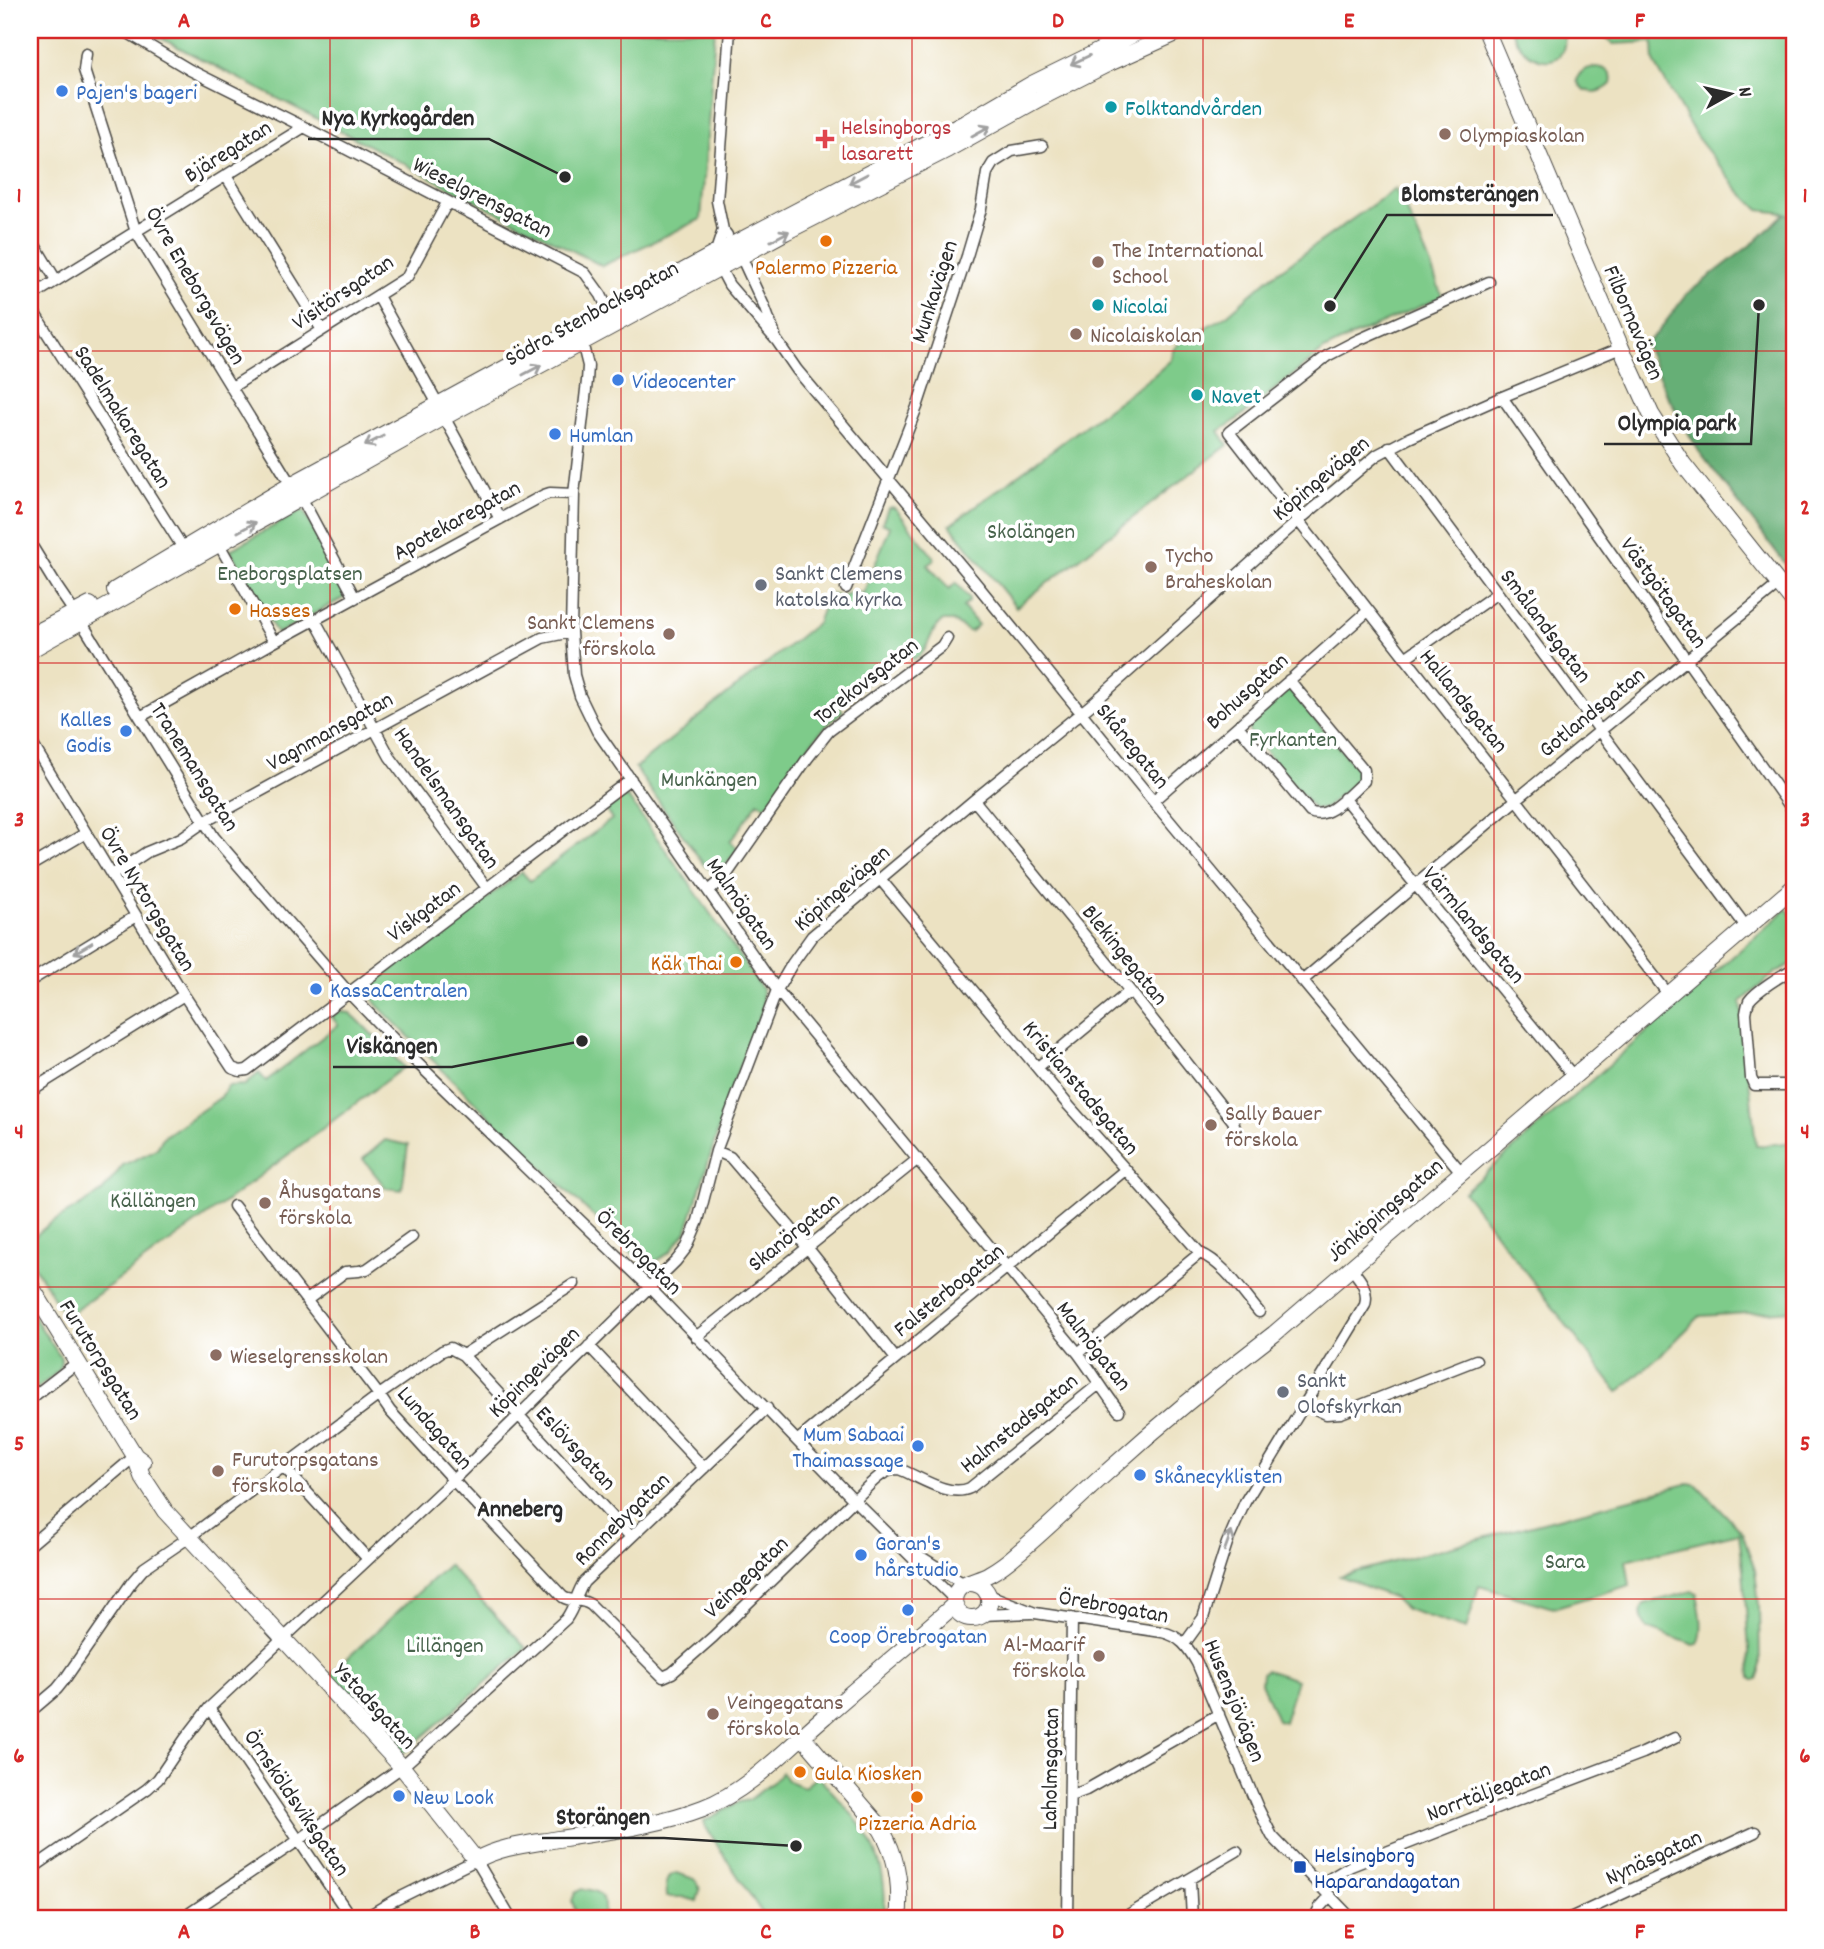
<svg xmlns="http://www.w3.org/2000/svg" width="1824" height="1949" viewBox="0 0 1824 1949" font-family="Dekko,sans-serif">
  <style>
    .green { fill: #7ecb8a; stroke: #547b5a; stroke-width: 2 }
    .forest { fill: #66af76; stroke: #486d50; stroke-width: 2 }
    .lines { fill: none; stroke-linecap: round; stroke-linejoin: round }
    .street-casing { stroke: #484642; stroke-width: 13 }
    .secondary-casing { stroke: #484642; stroke-width: 18 }
    .street { stroke: #fff; stroke-width: 10 }
    .secondary { stroke: #fff; stroke-width: 16 }
    .oneway { stroke: #a0a0a0 }
    .grid { fill: none; stroke: #d62828; stroke-width: 2; stroke-opacity: 0.55 }
    .shop-dot { fill: #3f7fe0; stroke: #fff; stroke-width: 2.5 }
    .culture-dot { fill: #0f9aa8; stroke: #fff; stroke-width: 2.5 }
    .education-dot { fill: #8d6e63; stroke: #fff; stroke-width: 2.5 }
    .health-dot { fill: #e0444e; stroke: #fff; stroke-width: 2.5 }
    .food-dot { fill: #e8710a; stroke: #fff; stroke-width: 2.5 }
    .worship-dot { fill: #6b7280; stroke: #fff; stroke-width: 2.5 }
    .transit-dot { fill: #1a4fb4; stroke: #fff; stroke-width: 2.5 }
    .labels { text-anchor: middle; stroke-width: 7; stroke-linejoin: round; paint-order: stroke }
    .shop-label { font-size: 23px; fill: #366cbe; stroke: #fff; text-anchor: start }
    .culture-label { font-size: 23px; fill: #0d838f; stroke: #fff; text-anchor: start }
    .health-label { font-size: 23px; fill: #be3a42; stroke: #fff; text-anchor: start }
    .education-label { font-size: 23px; fill: #785e54; stroke: #fff; text-anchor: start }
    .street-label { font-size: 23px; fill: #2b2b2b; stroke: #fff }
    .food-label { font-size: 23px; fill: #c56008; stroke: #fff }
    .park-label { font-size: 23px; fill: #48634c; stroke: #fff }
    .worship-label { font-size: 23px; fill: #5b616d; stroke: #fff; text-anchor: start }
    .transit-label { font-size: 23px; fill: #164399; stroke: #fff; text-anchor: start }
    .neighbourhood-label { font-size: 24px; font-weight: bold; fill: #2b2b2b; stroke: #fff }
    .leader { fill: none; stroke: #2b2b2b; stroke-width: 2.5 }
    .callout-dot { fill: #2b2b2b; stroke: #fff; stroke-width: 2.5 }
    .callout-label { font-size: 24px; text-anchor: middle; font-weight: bold; fill: #2b2b2b; stroke: #fff; stroke-width: 7; stroke-linejoin: round; paint-order: stroke }
    .neatline { fill: none; stroke: #d62828; stroke-width: 2.5 }
    .grid-label { font-size: 23px; text-anchor: middle; font-weight: bold; fill: #d62828 }
  </style>
  <rect width="100%" height="100%" fill="#fff"/>
  <filter id="ink" filterUnits="userSpaceOnUse"><feTurbulence type="fractalNoise" baseFrequency=".0143" numOctaves="2"/><feDisplacementMap in="SourceGraphic" scale="14" xChannelSelector="R" yChannelSelector="G"/><feConvolveMatrix kernelMatrix="1 2 1 2 8 2 1 2 1" color-interpolation-filters="sRGB"/></filter>
  <filter id="wash" filterUnits="userSpaceOnUse"><feTurbulence type="fractalNoise" baseFrequency=".00686" numOctaves="4" result="noise"/><feDisplacementMap in="SourceGraphic" scale="28" xChannelSelector="R" yChannelSelector="G"/><feGaussianBlur stdDeviation="1.57" result="paint"/><feColorMatrix in="noise" values="0 0 0 0 0 0 0 0 0 0 0 0 0 0 0 0 0 1.4 0 .05"/><feComposite in="paint" operator="in"/></filter>
  <g filter="url(#wash)">
    <rect width="100%" height="100%" fill="#ece2c2"/>
    <path class="green" d="M145 30H715L701 219 602 266Z
      M1511 30H1563C1571 62 1544 69 1523 49 1518 44 1514 37 1511 30Z
      M1597 30H1794V218L1785 213 1759 210 1739 190 1696 136 1654 62 1653 42 1613 44Z
      M1596 67C1606 68 1614 73 1611 84 1601 94 1584 96 1577 81 1578 71 1587 68 1596 67Z
      M1395 189C1414 224 1430 260 1442 297L1346 339 1324 350 1235 421 1219 431 1228 445 1016 607 950 525 1154 375 1171 360 1173 350 1180 342 1227 315 1269 278Z
      M892 507 896 509 935 559 928 565 949 589 956 583 969 598V601L963 607 978 625 970 632 952 621H942C927 632 931 653 913 659L908 653 838 704 843 711C810 737 790 773 766 807L758 802 730 842 738 848C729 860 720 879 704 865L635 768 817 623 828 594 842 596 854 591 863 594 890 527 882 523 888 508Z
      M303 510 349 595 277 634 230 550Z
      M1284 690 1292 692 1358 770 1359 779 1324 809H1314L1249 732V722Z
      M622 798H628L690 884 762 989 763 1007 733 1083 687 1230 670 1252 647 1267 510 1137 376 1004C372 996 371 990 375 982L522 872 530 881 612 819 605 809 616 800Z
      M1787 909 1794 919V963L1776 972 1741 1002 1756 1146 1794 1142V1310L1700 1316 1660 1356 1618 1392 1464 1192Z
      M342 1012 350 1013 357 1019 404 1067 224 1203 66 1317 30 1260V1240L48 1225 102 1192 123 1165 153 1151 158 1147 163 1137 221 1097 228 1086 245 1085 259 1073 266 1081 338 1025 332 1017 336 1013Z
      M385 1140 408 1145 402 1190 386 1188 363 1159Z
      M30 1311 61 1358C63 1374 41 1384 30 1393Z
      M1690 1483 1697 1485 1742 1532 1747 1547 1755 1570 1759 1606 1760 1672 1757 1680H1753L1751 1677 1743 1569 1739 1533 1626 1560 1630 1585 1553 1608 1479 1586 1466 1629 1406 1609 1394 1598 1340 1576Z
      M448 1565 526 1648 405 1752H399L328 1676Z
      M1692 1591 1697 1594C1700 1609 1705 1630 1698 1644L1694 1645 1647 1628C1642 1622 1639 1611 1644 1604Z
      M1266 1670 1297 1680 1284 1722 1277 1720 1261 1683 1262 1673Z
      M781 1772 787 1780 804 1787 818 1776C862 1825 890 1850 884 1919H766L705 1826 704 1821 739 1802 749 1800 774 1781Z
      M676 1873 695 1879 700 1889 697 1901 682 1897H667L666 1883 669 1876Z
      M582 1889C604 1890 606 1900 603 1919H578L572 1901 575 1893Z"/>
    <path class="forest" d="M1785 213 1794 218V575L1698 450 1666 393 1645 344 1657 333 1687 294 1757 240Z"/>
  </g>
  <g filter="url(#ink)">
    <g class="lines">
      <defs>
        <path id="street" d="M123 30 190 70 304 127 585 273 601 295 612 318
          M86 54 84 70 136 232 291 485
          M226 176 322 330
          M723 230 715 254 720 268 729 285 777 341 797 370 974 581 1153 801 1462 1173
          M727 235 723 230 717 201 730 30
          M30 237 56 280
          M738 250 764 306 775 335
          M1489 282 1358 340 1327 356 1229 432 1669 995
          M378 296 439 406
          M30 297 304 127
          M30 306 183 548
          M581 338 588 366 587 381 574 494 571 632 574 675 580 696 597 731 777 990 1078 1353C1093 1373 1104 1392 1119 1411
          M232 387 407 277 447 203
          M1502 397 1587 519 1794 812
          M444 417 500 519
          M1389 447 1747 928
          M301 497 355 598
          M216 539 274 642
          M30 543 57 587 87 631 214 837 349 993 409 1055 649 1287 854 1500 954 1599
          M846 588 917 407 967 256 981 209 987 173 993 163 1012 151 1042 146
          M315 620 390 757 487 888
          M1405 658 1496 594
          M140 717 274 642 544 495 550 493 574 494
          M1238 726 1310 812C1328 821 1350 793 1364 781V770L1289 680
          M30 740 184 995 232 1068 240 1071 247 1070 631 779
          M1344 798 1574 1077
          M974 800 1130 991 1233 1121 1238 1139
          M1153 801 1368 611
          M30 866 86 833
          M112 875 147 852 181 838 204 822 542 638 571 632
          M881 880 1069 1106 1200 1253C1224 1263 1242 1292 1259 1312
          M709 891 725 877 807 759 829 731 942 646 947 638
          M1794 969C1783 974 1756 991 1749 1001 1747 1006 1747 1008 1746 1013L1751 1078 1754 1085H1794
          M30 981 136 916
          M1302 981 1517 799 1779 584
          M1038 1067 1130 991
          M30 1091 184 995
          M716 1151 730 1157 807 1247 896 1359
          M234 1206 379 1395 390 1411 453 1480 563 1597C572 1603 580 1597 591 1605L663 1677 672 1673 713 1637 859 1495C871 1484 882 1469 899 1469 920 1477 949 1498 970 1488L1098 1385
          M307 1300 345 1272 359 1271 367 1269 412 1237
          M696 1337 918 1159
          M589 1346 704 1468
          M1078 1353 1200 1253
          M463 1355 631 1537
          M30 1399 78 1362
          M1305 1404 1326 1414 1341 1413 1476 1360
          M798 1440 1125 1170
          M284 1467 367 1558
          M30 1545 135 1456
          M918 1555 964 1584
          M989 1595 1035 1613 1162 1632C1180 1636 1188 1647 1197 1663L1258 1808 1272 1836 1352 1919
          M982 1615 1032 1613
          M1185 1643 1203 1618 1227 1543 1245 1502 1365 1305C1369 1289 1360 1279 1351 1268
          M209 1708 352 1919
          M30 1712 57 1689 65 1679 132 1582 144 1568 188 1538 379 1395 442 1351 450 1348 463 1355 574 1284
          M1070 1796 1086 1790 1219 1714
          M30 1870 147 1789 158 1779 185 1739 209 1708 453 1480 676 1261 687 1247 698 1221 716 1151 777 990 792 964 812 936 974 800 1092 704 1298 521 1377 455 1409 438 1502 397 1621 348
          M1190 1880 1192 1919
          M1319 1885 1351 1866 1521 1799 1643 1753 1675 1738
          M181 1919 299 1840 402 1767 566 1619C575 1607 576 1594 584 1582L767 1408
          M363 1919 393 1901 476 1860 511 1919
          M1068 1919 1072 1618
          M1121 1919 1237 1851
          M1314 1919 1320 1907 1330 1896
          M1568 1919 1755 1832"/>
        <path id="secondary" d="M1486 30 1621 348 1651 414 1683 464 1794 603
          M115 590 291 485 715 254 965 123 1032 84 1142 30
          M30 636 90 605
          M30 650 444 417 785 232 948 149 1040 98 1107 64 1183 30
          M30 1285 135 1456 143 1462
          M135 1456 142 1476 165 1511 402 1767 476 1860C501 1846 530 1844 558 1839 607 1831 656 1826 703 1808 750 1790 787 1748 825 1716 868 1678 912 1643 954 1605
          M970 1583C996 1584 995 1619 971 1618 957 1618 950 1602 957 1591 963 1581 979 1580 989 1574 1000 1568 1010 1560 1019 1552 1049 1527 1077 1499 1106 1473 1160 1424 1216 1378 1274 1334L1794 887
          M802 1736 877 1823C897 1852 902 1884 898 1919"/>
      </defs>
      <use href="#street" class="street-casing"/>
      <use href="#secondary" class="secondary-casing"/>
      <use href="#street" class="street"/>
      <use href="#secondary" class="secondary"/>
    </g>
    <defs><path id="oneway-shaft" d="M-6 0H5M1.5-3L5.5 0L1.5 3" fill="none" stroke-width="1.6" stroke-linecap="round" stroke-linejoin="round" transform="scale(1.75)"/></defs>
    <g class="oneway">
      <use href="#oneway-shaft" transform="translate(1080 60) rotate(154)"/>
      <use href="#oneway-shaft" transform="translate(981 131) rotate(-29)"/>
      <use href="#oneway-shaft" transform="translate(858 179) rotate(152)"/>
      <use href="#oneway-shaft" transform="translate(780 236) rotate(-28)"/>
      <use href="#oneway-shaft" transform="translate(532 370) rotate(-28)"/>
      <use href="#oneway-shaft" transform="translate(374 441) rotate(152)"/>
      <use href="#oneway-shaft" transform="translate(247 527) rotate(-29)"/>
      <use href="#oneway-shaft" transform="translate(83 948) rotate(149)"/>
      <use href="#oneway-shaft" transform="translate(1228 1541) rotate(-70)"/>
    </g>
  </g>
  <path class="grid" d="M330 30V1919M621 30V1919M912 30V1919M1203 30V1919M1494 30V1919M30 351H1794M30 663H1794M30 974H1794M30 1287H1794M30 1599H1794"/>
  <g class="shop-dot">
    <circle cx="62" cy="91" r="7"/>
    <circle cx="618" cy="380" r="7"/>
    <circle cx="555" cy="434" r="7"/>
    <circle cx="126" cy="731" r="7"/>
    <circle cx="316" cy="989" r="7"/>
    <circle cx="918" cy="1446" r="7"/>
    <circle cx="1140" cy="1475" r="7"/>
    <circle cx="861" cy="1555" r="7"/>
    <circle cx="908" cy="1610" r="7"/>
    <circle cx="399" cy="1796" r="7"/>
  </g>
  <g class="culture-dot">
    <circle cx="1111" cy="107" r="7"/>
    <circle cx="1098" cy="305" r="7"/>
    <circle cx="1197" cy="395" r="7"/>
  </g>
  <g class="education-dot">
    <circle cx="1445" cy="134" r="7"/>
    <circle cx="1098" cy="262" r="7"/>
    <circle cx="1076" cy="334" r="7"/>
    <circle cx="1151" cy="567" r="7"/>
    <circle cx="669" cy="634" r="7"/>
    <circle cx="1211" cy="1125" r="7"/>
    <circle cx="265" cy="1203" r="7"/>
    <circle cx="216" cy="1355" r="7"/>
    <circle cx="218" cy="1471" r="7"/>
    <circle cx="1099" cy="1656" r="7"/>
    <circle cx="713" cy="1714" r="7"/>
  </g>
  <path class="health-dot" d="M821.5 128.5h7v7h7v7h-7v7h-7v-7h-7v-7h7z"/>
  <g class="food-dot">
    <circle cx="826" cy="241" r="7"/>
    <circle cx="235" cy="609" r="7"/>
    <circle cx="736" cy="962" r="7"/>
    <circle cx="800" cy="1772" r="7"/>
    <circle cx="917" cy="1797" r="7"/>
  </g>
  <g class="worship-dot">
    <circle cx="761" cy="585" r="7"/>
    <circle cx="1283" cy="1392" r="7"/>
  </g>
  <rect class="transit-dot" x="1293" y="1860" width="14" height="14" rx="3.5"/>
  <g class="labels">
    <g class="shop-label">
      <text x="76" y="99">Pajen's bageri</text>
      <text x="632" y="388">Videocenter</text>
      <text x="569" y="442">Humlan</text>
      <text x="112" y="726" text-anchor="end">Kalles<tspan x="112" dy="26">Godis</tspan></text>
      <text x="330" y="997">KassaCentralen</text>
      <text x="904" y="1441" text-anchor="end">Mum Sabaai<tspan x="904" dy="26">Thaimassage</tspan></text>
      <text x="1154" y="1483">Skånecyklisten</text>
      <text x="875" y="1550">Goran's<tspan x="875" dy="26">hårstudio</tspan></text>
      <text x="908" y="1643" text-anchor="middle">Coop Örebrogatan</text>
      <text x="413" y="1804">New Look</text>
    </g>
    <g class="culture-label">
      <text x="1125" y="115">Folktandvården</text>
      <text x="1112" y="313">Nicolai</text>
      <text x="1211" y="403">Navet</text>
    </g>
    <g class="health-label">
      <text x="841" y="134">Helsingborgs<tspan x="841" dy="26">lasarett</tspan></text>
    </g>
    <g class="education-label">
      <text x="1459" y="142">Olympiaskolan</text>
      <text x="1112" y="257">The International<tspan x="1112" dy="26">School</tspan></text>
      <text x="1090" y="342">Nicolaiskolan</text>
      <text x="1165" y="562">Tycho<tspan x="1165" dy="26">Braheskolan</tspan></text>
      <text x="655" y="629" text-anchor="end">Sankt Clemens<tspan x="655" dy="26">förskola</tspan></text>
      <text x="1225" y="1120">Sally Bauer<tspan x="1225" dy="26">förskola</tspan></text>
      <text x="279" y="1198">Åhusgatans<tspan x="279" dy="26">förskola</tspan></text>
      <text x="230" y="1363">Wieselgrensskolan</text>
      <text x="232" y="1466">Furutorpsgatans<tspan x="232" dy="26">förskola</tspan></text>
      <text x="1085" y="1651" text-anchor="end">Al-Maarif<tspan x="1085" dy="26">förskola</tspan></text>
      <text x="727" y="1709">Veingegatans<tspan x="727" dy="26">förskola</tspan></text>
    </g>
    <g class="street-label">
      <text transform="translate(227 150) rotate(-32)" y="8">Bjäregatan</text>
      <text transform="translate(483 196) rotate(27)" y="8">Wieselgrensgatan</text>
      <text transform="translate(197 285) rotate(60)" y="8">Övre Eneborgsvägen</text>
      <text transform="translate(342 291) rotate(-34)" y="8">Visitörsgatan</text>
      <text transform="translate(933 291) rotate(-72)" y="8">Munkavägen</text>
      <text transform="translate(591 312) rotate(-29)" y="8">Södra Stenbocksgatan</text>
      <text transform="translate(1635 322) rotate(67)" y="8">Filbornavägen</text>
      <text transform="translate(124 416) rotate(58)" y="8">Sadelmakaregatan</text>
      <text transform="translate(1320 477) rotate(-40)" y="8">Köpingevägen</text>
      <text transform="translate(456 519) rotate(-29)" y="8">Apotekaregatan</text>
      <text transform="translate(1665 592) rotate(54)" y="8">Västgötagatan</text>
      <text transform="translate(1547 625) rotate(53)" y="8">Smålandsgatan</text>
      <text transform="translate(865 680) rotate(-38)" y="8">Torekovsgatan</text>
      <text transform="translate(1246 690) rotate(-42)" y="8">Bohusgatan</text>
      <text transform="translate(1465 700) rotate(51)" y="8">Hallandsgatan</text>
      <text transform="translate(1591 711) rotate(-39)" y="8">Gotlandsgatan</text>
      <text transform="translate(329 730) rotate(-29)" y="8">Vagnmansgatan</text>
      <text transform="translate(1134 745) rotate(51)" y="8">Skånegatan</text>
      <text transform="translate(196 766) rotate(58)" y="8">Tranemansgatan</text>
      <text transform="translate(448 797) rotate(55)" y="8">Handelsmansgatan</text>
      <text transform="translate(841 887) rotate(-41)" y="8">Köpingevägen</text>
      <text transform="translate(149 898) rotate(59)" y="8">Övre Nytorgsgatan</text>
      <text transform="translate(743 903) rotate(55)" y="8">Malmögatan</text>
      <text transform="translate(423 910) rotate(-37)" y="8">Viskgatan</text>
      <text transform="translate(1475 924) rotate(50)" y="8">Värmlandsgatan</text>
      <text transform="translate(1126 954) rotate(51)" y="8">Blekingegatan</text>
      <text transform="translate(1082 1087) rotate(50)" y="8">Kristianstadsgatan</text>
      <text transform="translate(1384 1209) rotate(-41)" y="8">Jönköpingsgatan</text>
      <text transform="translate(793 1231) rotate(-39)" y="8">Skanörgatan</text>
      <text transform="translate(640 1251) rotate(45)" y="8">Örebrogatan</text>
      <text transform="translate(948 1289) rotate(-39)" y="8">Falsterbogatan</text>
      <text transform="translate(1095 1345) rotate(52)" y="8">Malmögatan</text>
      <text transform="translate(102 1359) rotate(58)" y="8">Furutorpsgatan</text>
      <text transform="translate(533 1371) rotate(-45)" y="8">Köpingevägen</text>
      <text transform="translate(1018 1422) rotate(-39)" y="8">Halmstadsgatan</text>
      <text transform="translate(436 1427) rotate(49)" y="8">Lundagatan</text>
      <text transform="translate(577 1447) rotate(47)" y="8">Eslövsgatan</text>
      <text transform="translate(621 1518) rotate(-44)" y="8">Ronnebygatan</text>
      <text transform="translate(745 1576) rotate(-44)" y="8">Veingegatan</text>
      <text transform="translate(1114 1605) rotate(10)" y="8">Örebrogatan</text>
      <text transform="translate(1236 1700) rotate(68)" y="8">Husensjövägen</text>
      <text transform="translate(376 1705) rotate(47)" y="8">Ystadsgatan</text>
      <text transform="translate(1049 1769) rotate(-89)" y="8">Laholmsgatan</text>
      <text transform="translate(1488 1790) rotate(-21)" y="8">Norrtäljegatan</text>
      <text transform="translate(298 1802) rotate(56)" y="8">Örnsköldsviksgatan</text>
      <text transform="translate(1653 1856) rotate(-25)" y="8">Nynäsgatan</text>
    </g>
    <g class="food-label">
      <text x="826" y="274">Palermo Pizzeria</text>
      <text x="249" y="617" text-anchor="start">Hasses</text>
      <text x="722" y="970" text-anchor="end">Käk Thai</text>
      <text x="814" y="1780" text-anchor="start">Gula Kiosken</text>
      <text x="917" y="1830">Pizzeria Adria</text>
    </g>
    <g class="park-label">
      <text x="1031" y="538">Skolängen</text>
      <text x="290" y="580">Eneborgsplatsen</text>
      <text x="1293" y="746">Fyrkanten</text>
      <text x="709" y="786">Munkängen</text>
      <text x="153" y="1207">Källängen</text>
      <text x="1565" y="1568">Sara</text>
      <text x="445" y="1652">Lillängen</text>
    </g>
    <g class="worship-label">
      <text x="775" y="580">Sankt Clemens<tspan x="775" dy="26">katolska kyrka</tspan></text>
      <text x="1297" y="1387">Sankt<tspan x="1297" dy="26">Olofskyrkan</tspan></text>
    </g>
    <g class="transit-label">
      <text x="1314" y="1862">Helsingborg<tspan x="1314" dy="26">Haparandagatan</tspan></text>
    </g>
    <g class="neighbourhood-label">
      <text x="520" y="1516">Anneberg</text>
    </g>
  </g>
  <path class="leader" d="M565 177L489 139H308M1330 306L1387 215H1553M1759 305L1751 444H1604M582 1041L452 1067H333M796 1846L664 1838H542"/>
  <g class="callout-dot">
    <circle cx="565" cy="177" r="7"/>
    <circle cx="1330" cy="306" r="7"/>
    <circle cx="1759" cy="305" r="7"/>
    <circle cx="582" cy="1041" r="7"/>
    <circle cx="796" cy="1846" r="7"/>
  </g>
  <g class="callout-label">
    <text x="398" y="125">Nya Kyrkogården</text>
    <text x="1470" y="201">Blomsterängen</text>
    <text x="1677" y="430">Olympia park</text>
    <text x="392" y="1053">Viskängen</text>
    <text x="603" y="1824">Storängen</text>
  </g>
  <rect width="1824" height="1949" fill="none" stroke="#fff" stroke-width="77"/>
  <g transform="translate(1730 94) rotate(82)" stroke="#ffffff" stroke-width="5" paint-order="stroke">
  <path d="M0-5L12 26L0 18L-12 26Z" fill="#2b2b2b"/>
  <text y="-10" font-size="19" font-weight="bold" text-anchor="middle" fill="#2b2b2b">N</text>
  </g>
  <rect x="38" y="38" width="1748" height="1872" class="neatline"/>
  <g class="grid-label">
    <text x="184" y="27">A</text>
    <text x="475" y="27">B</text>
    <text x="766" y="27">C</text>
    <text x="1058" y="27">D</text>
    <text x="1349" y="27">E</text>
    <text x="1640" y="27">F</text>
    <text x="19" y="202">1</text>
    <text x="1805" y="202">1</text>
    <text x="19" y="514">2</text>
    <text x="1805" y="514">2</text>
    <text x="19" y="826">3</text>
    <text x="1805" y="826">3</text>
    <text x="19" y="1138">4</text>
    <text x="1805" y="1138">4</text>
    <text x="19" y="1450">5</text>
    <text x="1805" y="1450">5</text>
    <text x="19" y="1762">6</text>
    <text x="1805" y="1762">6</text>
    <text x="184" y="1938">A</text>
    <text x="475" y="1938">B</text>
    <text x="766" y="1938">C</text>
    <text x="1058" y="1938">D</text>
    <text x="1349" y="1938">E</text>
    <text x="1640" y="1938">F</text>
  </g>
</svg>
